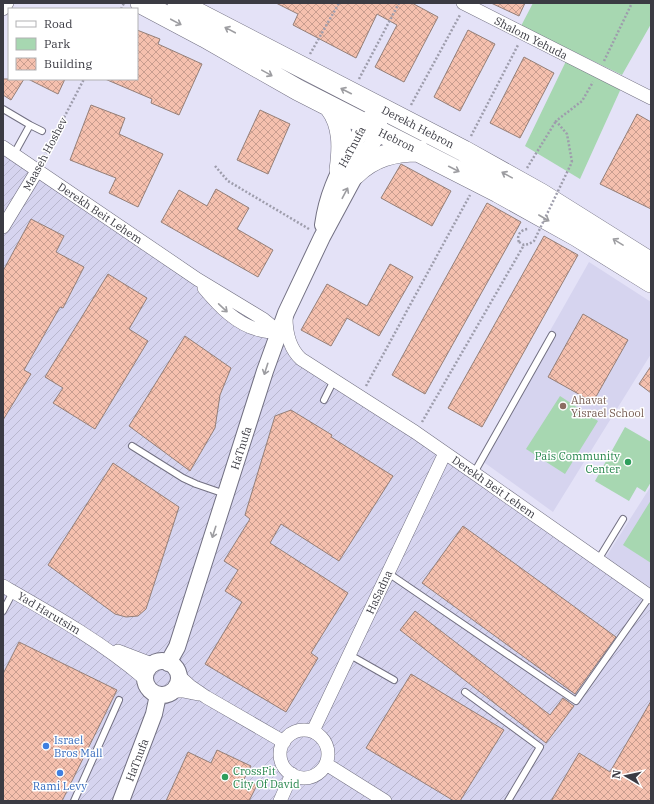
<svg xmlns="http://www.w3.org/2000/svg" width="654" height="804" viewBox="0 0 654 804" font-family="'IBM Plex Serif',serif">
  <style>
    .built { fill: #d6d4ef }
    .industrial { fill: url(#industrial-furrows) }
    .green { fill: #a7d7b1 }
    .building { fill: url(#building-cross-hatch); stroke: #947f78 }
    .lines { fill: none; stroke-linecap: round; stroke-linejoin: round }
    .service-casing { stroke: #727082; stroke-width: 8 }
    .minor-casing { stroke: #727082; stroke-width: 14 }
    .tertiary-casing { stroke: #727082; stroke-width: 18 }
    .trunk-casing { stroke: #727082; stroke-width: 22 }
    .path { stroke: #9e9dac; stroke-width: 2.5; stroke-dasharray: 2 2; stroke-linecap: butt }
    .service { stroke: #fff; stroke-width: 6 }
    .minor { stroke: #fff; stroke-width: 13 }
    .tertiary { stroke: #fff; stroke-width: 16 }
    .trunk { stroke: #fff; stroke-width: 21 }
    .path-bridge { stroke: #9e9dac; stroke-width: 2.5; stroke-dasharray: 2 2; stroke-linecap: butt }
    .oneway { stroke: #9d9da1 }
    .education-dot { fill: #8d6e63; stroke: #fff; stroke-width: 1.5 }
    .leisure-dot { fill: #2e9e5b; stroke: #fff; stroke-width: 1.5 }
    .shop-dot { fill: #3f7fe0; stroke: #fff; stroke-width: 1.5 }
    .labels { text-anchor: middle; stroke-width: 3; stroke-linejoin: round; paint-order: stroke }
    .street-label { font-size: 11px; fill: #3b3b43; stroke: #fff }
    .education-label { font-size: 11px; fill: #785e54; stroke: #fff; text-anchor: start }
    .leisure-label { font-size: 11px; fill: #27864d; stroke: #fff; text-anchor: end }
    .shop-label { font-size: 11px; fill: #366cbe; stroke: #fff; text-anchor: start }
  </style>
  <defs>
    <pattern id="industrial-furrows" width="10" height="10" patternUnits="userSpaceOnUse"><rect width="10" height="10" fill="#d6d4ef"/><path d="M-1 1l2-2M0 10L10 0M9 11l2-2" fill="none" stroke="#b9b7ce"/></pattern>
    <pattern id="building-cross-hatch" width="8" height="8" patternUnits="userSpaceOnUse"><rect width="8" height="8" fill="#f5c0ae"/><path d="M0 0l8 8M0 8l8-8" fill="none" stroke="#c89d8f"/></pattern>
  </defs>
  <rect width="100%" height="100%" fill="#e4e2f7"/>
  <path class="built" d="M589 262 651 302V354L553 512 478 458Z
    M651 486V588L606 557Z"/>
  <path class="industrial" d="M3 153 266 324 335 380 651 597V801H3Z"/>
  <path class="green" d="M533 3H651V24L622 75 521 26Z
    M568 57 623 84 580 179 525 146Z
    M560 396 598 421 565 474 526 449Z
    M625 427 651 442V482L645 492 637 487 629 501 595 481Z
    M651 500V563L623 545Z"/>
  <path class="building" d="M276 3H412L438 17 404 82 375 67 397 25 377 14 356 58 293 25 298 14Z
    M491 3H525L519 16Z
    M137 30 160 39 158 44 202 64 179 115 151 103 152 99 105 79H137Z
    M468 30 495 44 460 111 434 97Z
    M524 57 554 73 520 138 490 123Z
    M3 79H24L11 100 3 95Z
    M28 79H65L58 94Z
    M91 105 125 118 119 134 163 154 138 207 109 193 116 178 70 160Z
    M260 110 290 124 268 174 237 160Z
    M637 114 651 122V209L600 184Z
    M401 164 451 191 432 226 381 198Z
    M216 189 249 208 237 229 273 250 258 277 161 222 179 190 207 206Z
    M487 203 521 222 425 394 392 375Z
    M31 219 64 236 56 252 84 267 63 308 60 307 24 370 31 374 3 420V271Z
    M544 236 578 255 482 427 448 408Z
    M390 264 413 277 379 336 347 318 331 346 301 330 327 284 367 306Z
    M108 274 147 298 129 329 148 341 95 429 53 403 63 388 45 377Z
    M583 314 628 340 593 402 548 377Z
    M185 336 231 368 220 395 215 428 190 471 129 426Z
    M651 366V393L639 384Z
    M291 410 332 435 331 437 393 476 339 561 281 524 270 543 348 593 311 653 318 658 286 712 205 664 242 602 225 591 238 570 224 561 250 519 245 515 275 416Z
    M113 463 179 507 146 609 138 616 126 617 115 614 48 565Z
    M463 526 616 637 575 694 422 583Z
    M415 611 550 715 563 698 574 706 546 743 400 630Z
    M19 642 117 690 62 801H3V674Z
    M411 674 504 730 460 801H454L366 748Z
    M651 701V801H551L579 753 610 772Z
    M217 750 251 766 244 779 257 785 249 801H166L188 752 211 763Z"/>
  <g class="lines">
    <defs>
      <path id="service" d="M3 109 30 125 14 154
        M30 125 42 131
        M324 400 334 380
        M132 446 183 478 196 484 225 494
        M474 473 552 335
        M598 560 623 519
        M388 573 576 701 650 596
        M3 611 13 592
        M350 655 394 680
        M465 692 540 747 508 801
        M74 801 119 700"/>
      <path id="minor" d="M463 3 651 98
        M3 9 7 3
        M3 147 197 279 263 319 279 332
        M3 227 37 171
        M204 288C219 306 237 325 260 330 266 332 272 332 279 332
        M286 317C286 333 289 348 301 359L415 432 474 473 651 597
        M3 586C52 614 102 642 145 679
        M118 651 152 664
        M179 676 190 686 206 697 284 742
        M173 691H183L198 694
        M280 754a24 24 0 1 1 48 0a24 24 0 1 1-48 0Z
        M313 731 445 453
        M326 764 385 801
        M280 801 292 774"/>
      <path id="tertiary" d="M323 225C327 196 337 175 351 150 357 138 362 126 372 116
        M145 678a17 17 0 1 1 34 0a17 17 0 1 1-34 0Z
        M168 663 177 647 265 371 286 313 322 237 379 131V120
        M121 801 154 714 158 695"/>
      <path id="trunk" d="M141 3 205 37 298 90 498 192 577 236 651 282
        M178 3 464 151 541 194 651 263
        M330 107C344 125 343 148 340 170
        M355 174C373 156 394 151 419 151"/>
    </defs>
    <use href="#service" class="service-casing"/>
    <use href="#minor" class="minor-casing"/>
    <use href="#tertiary" class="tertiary-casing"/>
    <use href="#trunk" class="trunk-casing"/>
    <path class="path" d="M121 9 124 3
      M310 54 339 3
      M604 61 632 3
      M359 79 399 3
      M411 105 460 15
      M471 136 518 45
      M42 160 84 79
      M572 162 567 134 556 121 582 101 593 82
      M215 166 228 181 309 229
      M527 168 556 121
      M519 242C516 235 521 229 529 229
      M366 386 470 195
      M422 422 524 245"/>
    <use href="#service" class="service"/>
    <use href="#minor" class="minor"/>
    <use href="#tertiary" class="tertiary"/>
    <use href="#trunk" class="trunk"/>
    <path class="path-bridge" d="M519 242 524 245 529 244 534 241 572 162"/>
  </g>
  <defs><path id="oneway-shaft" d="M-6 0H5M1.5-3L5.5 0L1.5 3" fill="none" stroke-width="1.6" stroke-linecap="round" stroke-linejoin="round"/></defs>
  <g class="oneway">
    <use href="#oneway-shaft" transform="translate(176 22) rotate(28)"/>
    <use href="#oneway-shaft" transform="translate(230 30) rotate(-152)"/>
    <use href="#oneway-shaft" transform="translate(267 73) rotate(29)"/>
    <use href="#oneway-shaft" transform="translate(346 91) rotate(-153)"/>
    <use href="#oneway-shaft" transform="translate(454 169) rotate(27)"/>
    <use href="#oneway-shaft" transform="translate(507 175) rotate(-151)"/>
    <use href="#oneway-shaft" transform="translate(345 193) rotate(-62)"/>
    <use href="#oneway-shaft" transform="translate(544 218) rotate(30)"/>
    <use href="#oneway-shaft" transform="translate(618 242) rotate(-148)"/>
    <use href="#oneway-shaft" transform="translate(223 308) rotate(43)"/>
    <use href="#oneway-shaft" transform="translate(266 369) rotate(108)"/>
    <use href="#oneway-shaft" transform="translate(214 532) rotate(108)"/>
  </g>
  <circle class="education-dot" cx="563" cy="406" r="4"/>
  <g class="leisure-dot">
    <circle cx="628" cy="462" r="4"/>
    <circle cx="225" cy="777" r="4"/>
  </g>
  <g class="shop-dot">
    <circle cx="46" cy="746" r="4"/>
    <circle cx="60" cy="773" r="4"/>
  </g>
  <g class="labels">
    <g class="street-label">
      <text transform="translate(531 38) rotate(27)" y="4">Shalom Yehuda</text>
      <text transform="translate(418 127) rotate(27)" y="4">Derekh Hebron</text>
      <text transform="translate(397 140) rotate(26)" y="4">Hebron</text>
      <text transform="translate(352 147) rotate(-62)" y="4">HaTnufa</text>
      <text transform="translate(45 154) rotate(-62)" y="4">Maaseh Hoshev</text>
      <text transform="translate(100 213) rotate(34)" y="4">Derekh Beit Lehem</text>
      <text transform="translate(241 448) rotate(-72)" y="4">HaTnufa</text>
      <text transform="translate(494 487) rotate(35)" y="4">Derekh Beit Lehem</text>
      <text transform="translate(379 592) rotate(-65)" y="4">HaSadna</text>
      <text transform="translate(49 613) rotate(31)" y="4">Yad Harutsim</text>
      <text transform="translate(137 760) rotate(-69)" y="4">HaTnufa</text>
    </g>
    <g class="education-label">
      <text x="571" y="404">Ahavat<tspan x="571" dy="13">Yisrael School</tspan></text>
    </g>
    <g class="leisure-label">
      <text x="620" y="460">Pais Community<tspan x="620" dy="13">Center</tspan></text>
      <text x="233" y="775" text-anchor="start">CrossFit<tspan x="233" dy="13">City Of David</tspan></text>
    </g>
    <g class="shop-label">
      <text x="54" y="744">Israel<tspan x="54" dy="13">Bros Mall</tspan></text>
      <text x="60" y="790" text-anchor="middle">Rami Levy</text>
    </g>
  </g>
  <rect width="654" height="804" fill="none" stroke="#3b3b43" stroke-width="8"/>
  <rect x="8" y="8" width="130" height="72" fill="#ffffff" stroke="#b1b1b4"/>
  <rect x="16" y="21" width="20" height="6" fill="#ffffff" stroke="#b1b1b4"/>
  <text x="44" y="28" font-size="12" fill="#3b3b43">Road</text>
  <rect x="16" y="38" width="20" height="12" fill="#a7d7b1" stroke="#b1b1b4"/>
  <text x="44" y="48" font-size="12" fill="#3b3b43">Park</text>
  <rect x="16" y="58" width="20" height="12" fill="url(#building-cross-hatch)" stroke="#b1b1b4"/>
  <text x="44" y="68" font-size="12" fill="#3b3b43">Building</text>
  <g transform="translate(626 776) rotate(279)" stroke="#ffffff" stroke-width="3" paint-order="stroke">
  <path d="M0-3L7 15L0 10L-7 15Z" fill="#3b3b43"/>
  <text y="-6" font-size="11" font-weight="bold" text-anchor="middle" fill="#3b3b43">N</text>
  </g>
</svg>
